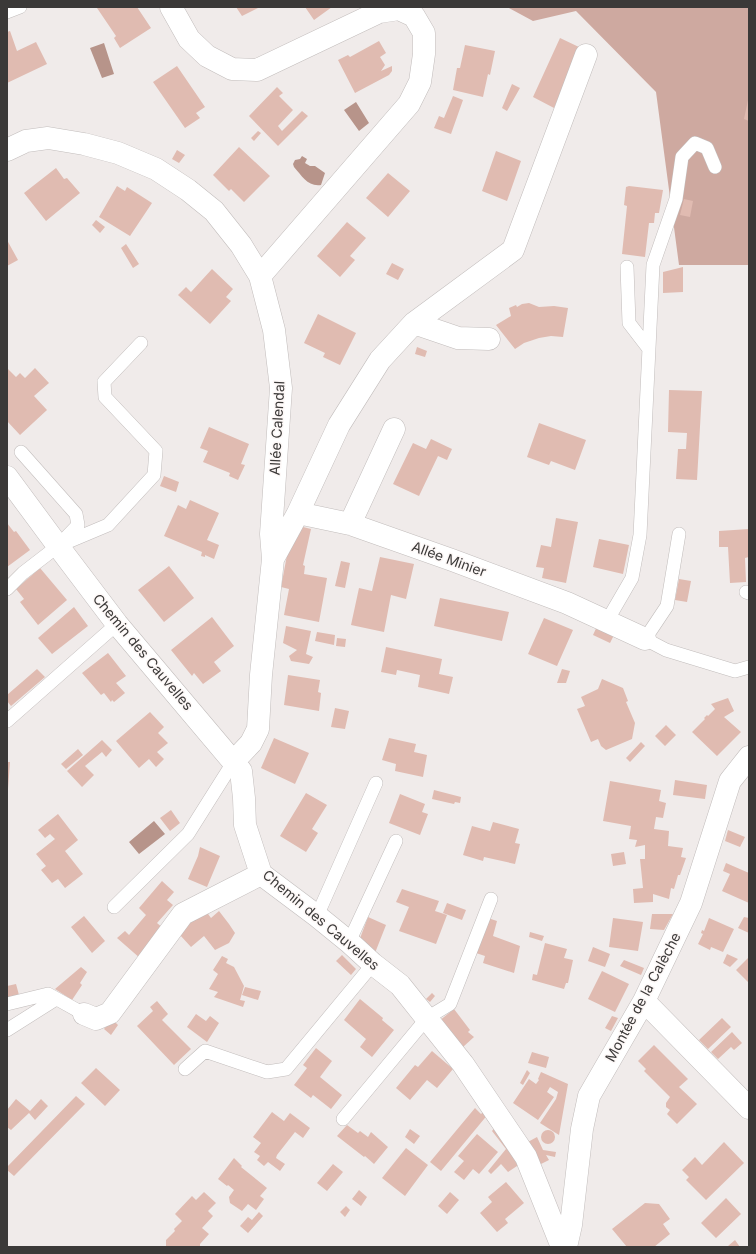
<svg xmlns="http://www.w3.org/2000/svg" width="756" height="1254" viewBox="0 0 756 1254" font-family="Inter,sans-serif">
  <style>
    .forest { fill: #cea9a0 }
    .water { fill: #b7948a }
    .building { fill: #e0bbb1 }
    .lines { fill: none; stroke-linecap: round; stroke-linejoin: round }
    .lane-casing { stroke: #c2bdbc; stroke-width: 14 }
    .street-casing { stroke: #c2bdbc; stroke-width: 23 }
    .lane { stroke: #fff; stroke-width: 13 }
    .street { stroke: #fff; stroke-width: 22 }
    .labels { text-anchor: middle; stroke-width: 3; stroke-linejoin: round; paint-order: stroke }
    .street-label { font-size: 14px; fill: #3b3938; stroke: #fdf8f7 }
  </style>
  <rect width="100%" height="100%" fill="#f0ebea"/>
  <path class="forest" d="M507 7H749V265H679L656 92 576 11 533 21Z"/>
  <path class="water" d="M104 43 114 74 102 78 90 48Z
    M356 102 369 123 359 131 344 110Z
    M302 156 307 159 305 163 310 166H315L325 173 321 185C308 187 302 176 294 167L293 164 295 160 300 159Z
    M154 821 165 834 139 854 129 842Z"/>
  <path class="building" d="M98 7H137L151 28 120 48 114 38 116 36 97 8Z
    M236 7H260L242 16Z
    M305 7H332L314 20Z
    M10 31 17 51 36 42 47 64 7 83V32Z
    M560 38 581 48 554 108 533 97Z
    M379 41 386 53 380 57 385 65 381 71 392 66V71L389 75 355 93 338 60 348 55 350 57Z
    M465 45 495 51 490 75 488 74 483 97 453 90 457 68H460Z
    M177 66 205 107 196 113 200 118 185 128 153 82Z
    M512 84 520 88 507 111 502 108Z
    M277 87 283 93 279 96 293 110 278 126 282 131 302 111 308 116 278 146 249 116Z
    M453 96 463 100 451 134 434 128 439 116 444 118Z
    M748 100H749V121L744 119Z
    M258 131 261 133 254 141 251 138Z
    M239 147 270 176 244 202 231 189 229 191 213 175Z
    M177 150 185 155 179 163 172 159Z
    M496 151 521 161 507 201 482 191Z
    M56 168 64 179 67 178 80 193 46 221 24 193Z
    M388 173 410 191 388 217 366 198Z
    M117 186 125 191 127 187 152 203 130 236 99 217Z
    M629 186 663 190 659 213H655L654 223H649L645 257 622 254 627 206 624 205 626 187Z
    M684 199 693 201 690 217 680 215Z
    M96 220 105 227 100 233 92 225Z
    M347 222 366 238 350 256 355 260 340 277 317 256Z
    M7 240 18 260 7 266Z
    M126 244 139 264 133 268 121 248Z
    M392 263 404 269 398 280 386 274Z
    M683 267V292L663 293V272Z
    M212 269 233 289 226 297 231 301 210 324 178 295 186 287 191 292Z
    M529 303 539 307 554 306 568 308 563 337 551 336 539 338 524 343 515 349 496 325 511 316 509 308 516 305 517 307 522 304Z
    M318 314 356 333 340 365 323 357 325 353 304 343Z
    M417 347 427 351 425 357 415 354Z
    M7 368 16 377 20 373 25 378 35 368 49 383 34 396 47 410 20 435 7 421Z
    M669 390 702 391 697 480 676 479 678 449H686L687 433 668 432Z
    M539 423 586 440 575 470 551 461 549 465 527 457Z
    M209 427 249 444 241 464 245 465 238 480 229 476 230 473 203 462 208 451 200 448Z
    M431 439 452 449 447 460 438 456 419 496 393 484 413 443 426 449Z
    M164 476 179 482 176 492 160 486Z
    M190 500 219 513 207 540 219 545 214 559 205 555V557L201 556 202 552 164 536 178 505 186 509Z
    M556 518 578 522 566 583 542 578 544 568 536 567 541 545 551 547Z
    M7 523 14 532 16 531 30 550 7 567Z
    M295 525 311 529 303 565 305 566 304 574 327 578 319 622 284 615 289 589 281 587 291 534Z
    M749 529V557L745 558 746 582 730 583 728 547H719V531Z
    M599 539 629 545 623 574 593 567Z
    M380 557 414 564 406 599 391 595 384 632 351 625 359 588 372 591Z
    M341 561 350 563 345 588 335 586Z
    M169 566 194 598 164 622 138 590Z
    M40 568 67 600 38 625 20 602 24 599 16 589Z
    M679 579 691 581 687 602 675 600Z
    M440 598 509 612 502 641 434 626Z
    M74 607 88 626 52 654 38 638Z
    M212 617 234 646 214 662 221 671 203 684 194 673 192 676 171 650Z
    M544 618 573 630 557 666 528 654Z
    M599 622 616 631 610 643 593 635Z
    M286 626 311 631 306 654 313 657 309 664 291 661 289 656 297 650 283 643Z
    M317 632 335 635 334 645 315 641Z
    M337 638 346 639 345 647 336 646Z
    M386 647 442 659 439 674 453 677 449 694 418 687 420 675 397 670 396 675 381 672Z
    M108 653 126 676 116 683 125 693 114 702 112 700 111 702 104 693 101 695 82 673Z
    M37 669 45 677 11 706 7 701V695Z
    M562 669 570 671 566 683H557Z
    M288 675 320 680 318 692 321 693 319 711 284 705Z
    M602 679 623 688 628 701 626 702 635 723 632 739 606 750 601 746 598 739 591 742 577 709 585 706 581 697 598 689Z
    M728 698 734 711 724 717 741 732 717 756 692 732 705 719 704 718 707 715 708 716 715 709 711 704Z
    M335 708 349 711 345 729 331 727Z
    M150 712 164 727 158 733 168 743 157 752 164 759 156 767 149 759 139 768 116 741Z
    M666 725 676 735 665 746 655 736Z
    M274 738 309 753 295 784 261 768Z
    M389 738 416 744 414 752 427 755 423 777 395 771 396 764 382 760Z
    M102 740 112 750 106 757 102 752 85 766 94 775 82 787 67 771Z
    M641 742 645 746 630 762 626 758Z
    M78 749 83 755 66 769 61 764Z
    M7 762H10L8 789H7Z
    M675 780 707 785 705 799 673 795Z
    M610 781 661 790 659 801 666 803 663 818 656 817 654 829 669 831 668 846 683 848 681 857 686 858 680 875H678L674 889 671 888 669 899 653 894V902L634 903 633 889 643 888 640 859H645V845L635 847 637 840 629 839 631 826 603 821Z
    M434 790 461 797 460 803 455 802 454 804 432 799Z
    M306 793 327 805 312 829 318 833 306 852 280 836Z
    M400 794 425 804 422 812 428 814 420 835 389 823Z
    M171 810 180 823 170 831 160 818Z
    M58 814 78 840 65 851 83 874 65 888 58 879 52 883 41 870 46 866 36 854 55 839 50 834 45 838 38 830Z
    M493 822 519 829 515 843 520 844 515 864 484 857 483 861 463 855 472 826 490 831Z
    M728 830 745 837 740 847 725 841Z
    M200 847 220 856 207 887 188 879 198 856Z
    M624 852 626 864 613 866 611 854Z
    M726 863 749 873V903L722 891 730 874 723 871Z
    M162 881 174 892 167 900 173 905 157 923 164 929 141 959 117 938 125 931 129 935 146 915 139 908Z
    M402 889 439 901 435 911 447 915 436 944 399 931 409 907 396 902Z
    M447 903 466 910 462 920 443 913Z
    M203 907 211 918 219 911 229 924 235 933 229 943 215 950 204 936 191 947 180 935 158 953Z
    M652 914H673L664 930 650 929Z
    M84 916 105 941 92 953 71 927Z
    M368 917 386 925 375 953 359 941Z
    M744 917 749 918V933L738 928Z
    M488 918 497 921 493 936 520 946 514 973 483 963 485 956 476 953Z
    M613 918 643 922 638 951 609 947Z
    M709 918 734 929 723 952 711 947 710 950 698 944 703 934 701 933 702 930 704 931Z
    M530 932 544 936 542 941 529 937Z
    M545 943 567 949 564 958 573 960 568 983H566L564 989 532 980 533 974 537 975Z
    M593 947 610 954 605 967 588 961Z
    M727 954 738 959 730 967 723 963Z
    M342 955 356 969 351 975 336 961Z
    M222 956 228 959 226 963 234 967 244 986 240 1000 245 1001 243 1007 214 997 218 992 209 989 218 974 213 970Z
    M749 957V983L736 970Z
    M624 960 644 968 641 975 620 966Z
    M81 967 87 972 80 983 82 985 72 1000 55 989Z
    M602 971 629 984 615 1012 588 999Z
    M16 984 19 995 7 998V986Z
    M245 987 261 991 258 1000 242 995Z
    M432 993 435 996 430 1002 426 999Z
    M360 999 383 1018 382 1020 394 1030 372 1057 360 1047 366 1039 344 1020Z
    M157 1001 168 1014 162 1020 191 1049 174 1065 137 1026 153 1011 150 1007Z
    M454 1009 470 1030 468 1032 474 1037 463 1047 439 1021Z
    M120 1010 115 1022 118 1025 111 1035 104 1029Z
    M196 1014 206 1021 210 1016 219 1023 207 1042 187 1027Z
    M612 1016 618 1018 611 1031 605 1028Z
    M722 1018 731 1027 708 1049 699 1040Z
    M732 1032 742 1043 734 1050 731 1047 718 1059 711 1052Z
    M654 1045 688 1079 679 1087 697 1104 677 1124 667 1114 670 1110 666 1107V1103L670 1097 644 1071 646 1069 638 1061Z
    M316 1048 332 1061 320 1077 342 1095 331 1109 313 1095 311 1098 294 1085 307 1068 303 1065Z
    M432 1051 453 1069 437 1088 427 1080 410 1100 396 1088 415 1065 418 1067Z
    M532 1052 549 1057 546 1068 528 1063Z
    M96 1068 120 1090 105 1106 81 1083Z
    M527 1070 530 1073 523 1085 520 1083Z
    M541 1072 568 1084 559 1135 540 1123 556 1099 558 1092 550 1087 547 1092 554 1097 538 1120 513 1103 529 1079 536 1084 539 1080 538 1079Z
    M76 1096 85 1104 14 1176 7 1170V1167Z
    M16 1099 30 1111 41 1099 48 1106 35 1120 29 1113 11 1130 7 1127V1110Z
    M475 1108 481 1114 487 1109 489 1113 441 1171 430 1162Z
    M272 1112 284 1121 290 1113 310 1128 303 1138 295 1132 277 1155 276 1158 285 1164 280 1171 268 1162 264 1166 257 1160 260 1156 254 1152 261 1143 253 1137Z
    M347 1125 358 1133 360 1131 368 1137 371 1132 388 1147 374 1164 365 1156 364 1157 337 1136Z
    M497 1125 523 1162 508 1172 501 1164 491 1174 488 1171 506 1149 492 1131Z
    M410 1129 420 1136 414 1144 405 1137Z
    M541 1137a7 7 0 1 1 14 0a7 7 0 1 1-14 0Z
    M477 1134 498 1152 479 1174 473 1169 464 1180 454 1172 464 1161 458 1156Z
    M537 1137 543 1150 556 1152 555 1157 546 1155 549 1160 537 1166 526 1143Z
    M724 1142 744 1163 706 1200 686 1180 689 1177 682 1170 695 1157 702 1165Z
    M406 1148 428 1165 405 1196 382 1178Z
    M234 1158 242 1166 241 1167 267 1188 260 1196 264 1199 256 1210 248 1204 242 1211 230 1203 229 1197 234 1190 228 1185 227 1186 218 1179Z
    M333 1164 343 1172 327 1191 317 1183Z
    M506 1182 524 1203 505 1219 508 1223 497 1232 480 1213 492 1202 488 1197Z
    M359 1190 367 1197 361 1206 352 1199Z
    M204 1192 216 1203 208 1211 213 1216 202 1228 209 1234 200 1244V1247H166V1240L175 1231 174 1229 182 1221 175 1214 192 1196 196 1200Z
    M450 1192 459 1200 447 1214 438 1206Z
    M726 1198 741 1214 716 1238 701 1223Z
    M645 1203 659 1204 670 1219 663 1224 670 1234 654 1247H627L612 1229Z
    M346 1206 350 1210 345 1217 340 1212Z
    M259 1212 263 1216 248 1233 240 1226 248 1217 252 1220Z
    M735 1240 740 1247H726L728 1246Z"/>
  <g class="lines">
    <defs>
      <path id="lane" d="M7 12 20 7
        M627 267 629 323 649 349
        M679 534 667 606 645 639 666 650 735 671 749 667
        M58 546 108 525 154 475 156 451 105 397 104 382 141 343
        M7 589 23 573 58 546 78 525 76 514 21 452
        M746 592 749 593
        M607 621 632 578 640 535 653 265 676 199 682 157 695 143 707 148 715 167
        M7 721 117 624
        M114 907 188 834 234 761
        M317 916 376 783
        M349 942 396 841
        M7 1004 48 994 84 1014
        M7 1030 56 999
        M185 1069 205 1051 267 1072 286 1069 373 964
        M343 1119 427 1018 450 1004 491 899"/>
      <path id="street" d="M171 7 189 39 207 56 232 69 257 70 379 12 399 9 414 16 424 33V54L420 82 409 104 260 276
        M7 150 26 141 48 138 84 144 118 153 156 169 188 190 214 211 241 245 260 276 274 330 281 388 271 534 273 559 261 675 258 729 251 743 234 761
        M414 323 513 250 586 55
        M7 477 58 546 117 624 241 771 244 798 245 825 261 874 317 916 349 942 373 964 400 985 463 1064 526 1157 562 1247
        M298 513 339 425 380 360 414 323 458 338 489 339
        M350 524 394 429
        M273 559 298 513 350 524 452 560 567 603 645 639
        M644 1001 749 1108
        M84 1014 96 1019 110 1013 183 914 261 874
        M566 1247 571 1225 582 1129 589 1096 644 1001 691 903 730 781 749 757"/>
    </defs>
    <use href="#lane" class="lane-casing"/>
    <use href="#street" class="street-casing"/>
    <use href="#lane" class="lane"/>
    <use href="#street" class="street"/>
  </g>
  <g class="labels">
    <g class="street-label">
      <text transform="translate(277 428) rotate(-87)" y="5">Allée Calendal</text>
      <text transform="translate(449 559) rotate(20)" y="5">Allée Minier</text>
      <text transform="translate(143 652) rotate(50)" y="5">Chemin des Cauvelles</text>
      <text transform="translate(321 920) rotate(40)" y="5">Chemin des Cauvelles</text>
      <text transform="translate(643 997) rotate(-62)" y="5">Montée de la Calèche</text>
    </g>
  </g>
  <rect width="756" height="1254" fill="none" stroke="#3b3938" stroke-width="16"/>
</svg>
